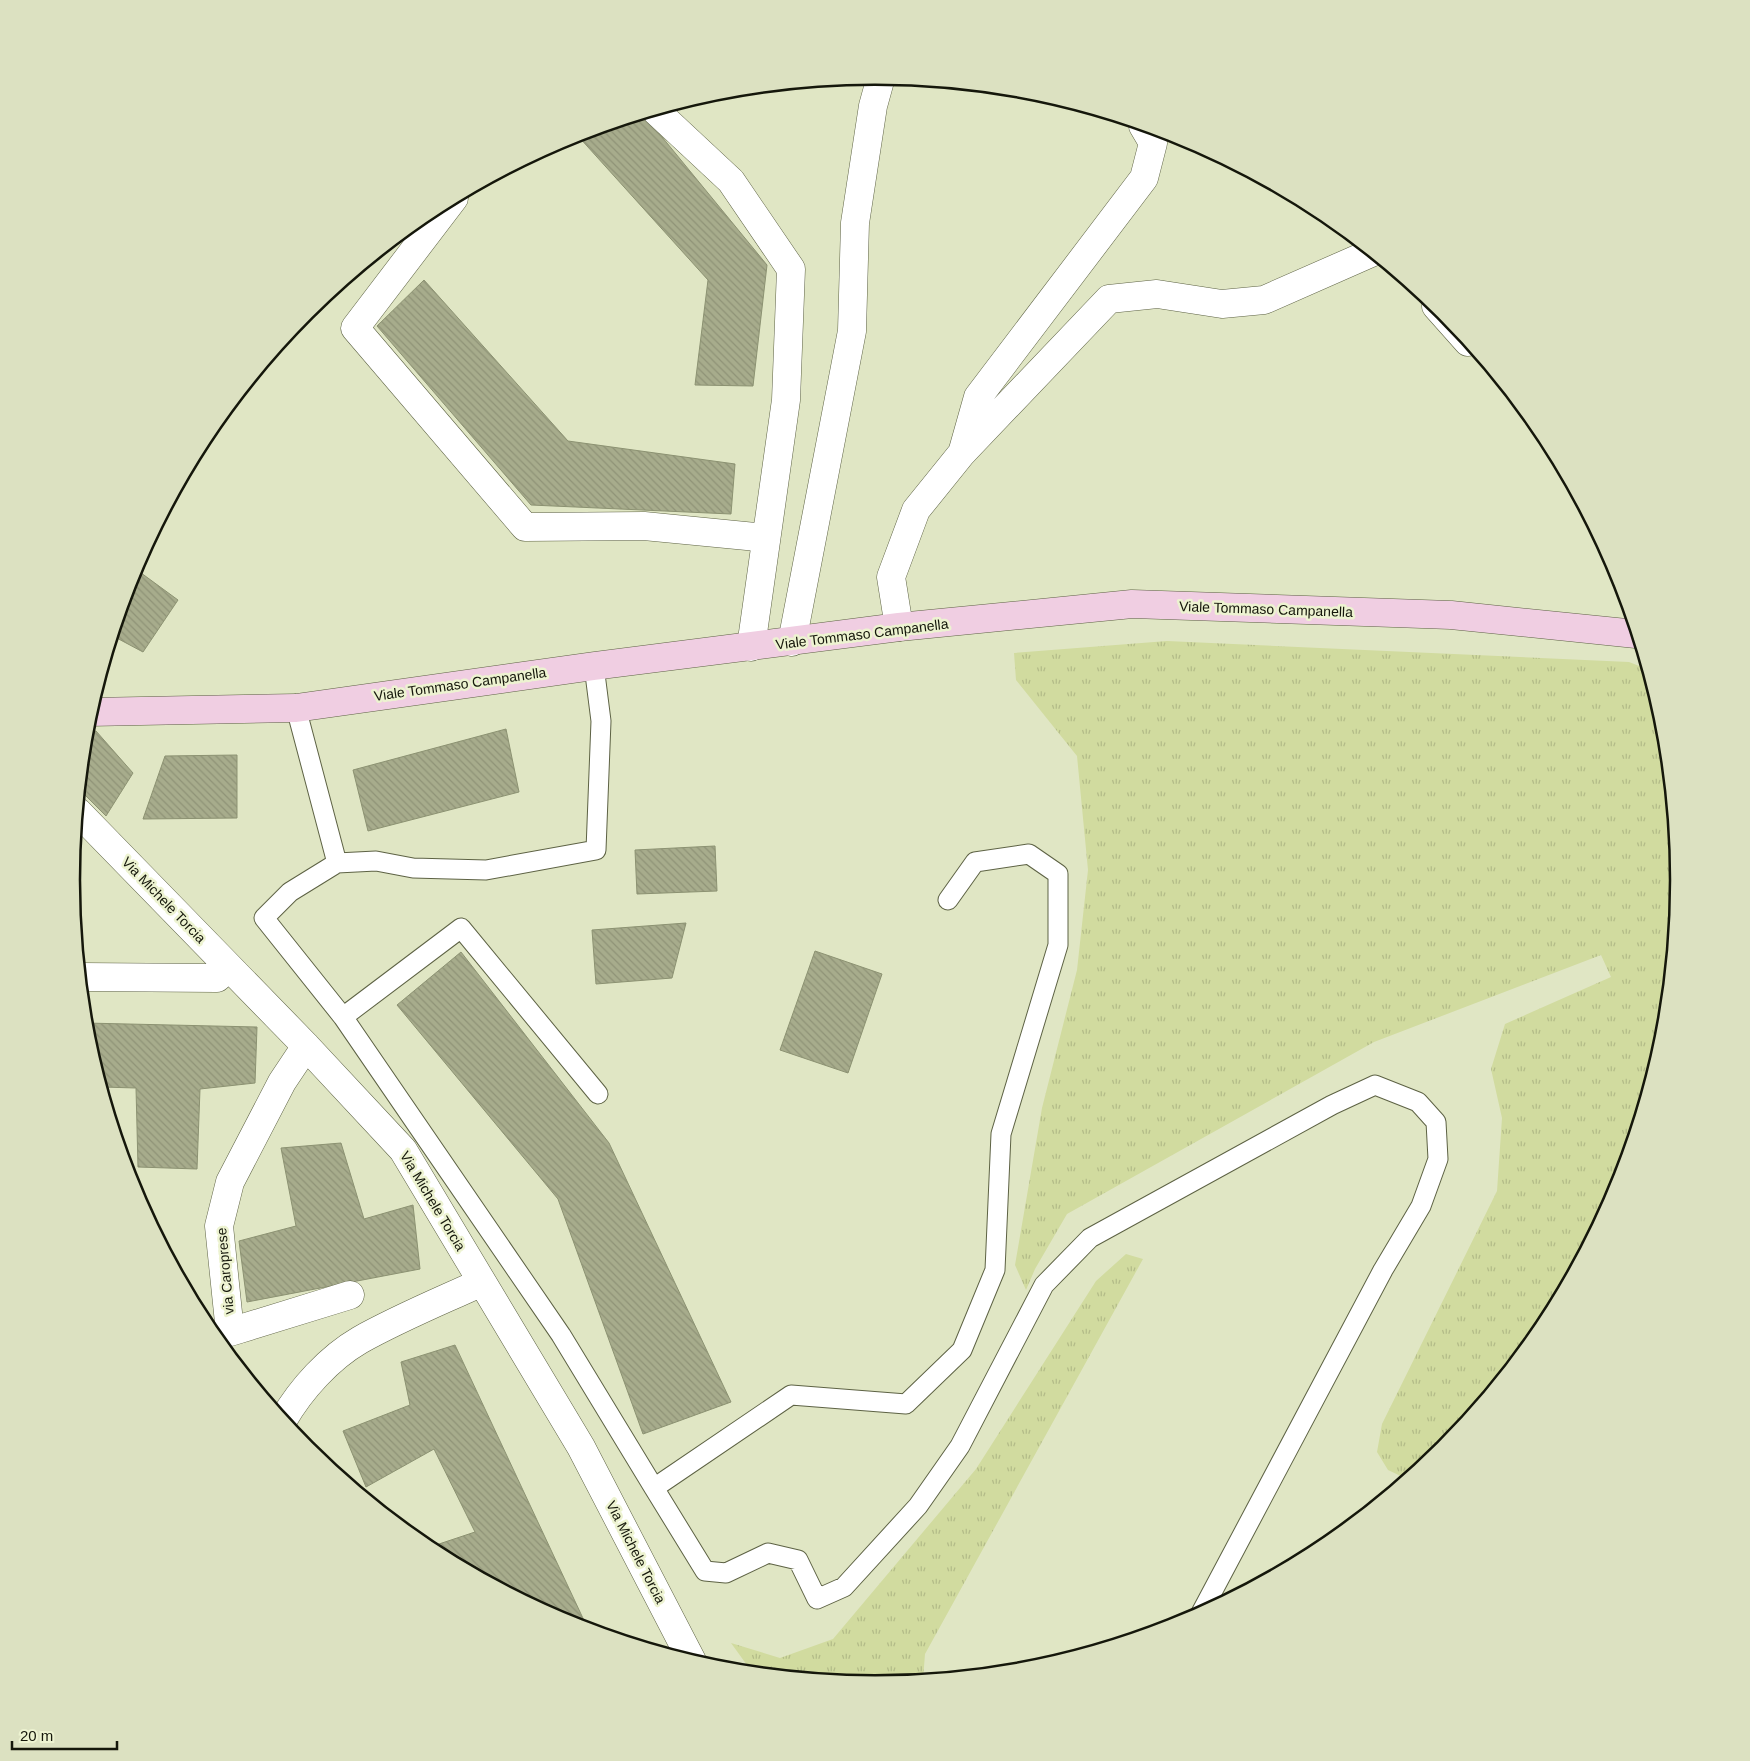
<svg xmlns="http://www.w3.org/2000/svg" width="1750" height="1761" viewBox="0 0 1750 1761" font-family="Arial,sans-serif">
  <style>
    .grass { fill: url(#grass-tufts) }
    .building { fill: url(#building-back-hatch); stroke: #8c9272 }
    .lines { fill: none; stroke-linecap: round; stroke-linejoin: round }
    .lane-casing { stroke: #5d6244; stroke-width: 21 }
    .street-casing { stroke: #5d6244; stroke-width: 29 }
    .secondary-casing { stroke: #5d6244; stroke-width: 29 }
    .lane { stroke: #fff; stroke-width: 19 }
    .street { stroke: #fff; stroke-width: 28 }
    .secondary { stroke: #f0cee2; stroke-width: 28 }
    .labels { text-anchor: middle; stroke-width: 5; stroke-linejoin: round; paint-order: stroke }
    .street-label { font-size: 14px; fill: #15170b; stroke: #edf3d1 }
    .rim { fill: none; stroke: #15170b; stroke-width: 2.5 }
  </style>
  <defs>
    <pattern id="grass-tufts" width="24" height="20" patternUnits="userSpaceOnUse" patternTransform="scale(1.25)"><rect width="24" height="20" fill="#d1db9f"/><path d="M3 7l-1-3M5 7V3M7 7l1-3M15 17l-1-3M17 17v-4M19 17l1-3" fill="none" stroke="#b3bb88"/></pattern>
    <pattern id="building-back-hatch" width="6" height="6" patternUnits="userSpaceOnUse" patternTransform="scale(1.25)"><rect width="6" height="6" fill="#a7ac8c"/><path d="M-1 5l2 2M0 0l6 6M5-1l2 2" fill="none" stroke="#8f9377"/></pattern>
  </defs>
  <rect width="100%" height="100%" fill="#e0e6c4"/>
  <path class="grass" d="M1167 641 1629 662 1647 669 1663 724 1679 881 1663 1038 1617 1188 1543 1327 1443 1449 1407 1479 1388 1470 1377 1452 1382 1424 1497 1191 1502 1118 1491 1069 1505 1024 1611 977 1601 955 1374 1042 1067 1214 1035 1269 1026 1290 1015 1265 1042 1108 1077 970 1088 870 1077 756 1016 680 1014 653Z
    M1126 1254 1143 1259 925 1654 923 1680 875 1684 752 1672 731 1643 780 1658 833 1639 976 1469 1096 1281Z"/>
  <path class="building" d="M644 115 767 265 753 386 695 385 708 280 578 136Z
    M424 280 568 441 735 464 731 514 531 505 377 326Z
    M137 564V570L178 600 143 652 113 636Z
    M506 729 519 792 368 831 353 770Z
    M96 731 133 773 106 816 80 790 86 733Z
    M237 755V818L143 819 165 756Z
    M715 846 717 891 637 894 635 850Z
    M686 923 672 978 596 984 592 930Z
    M815 951 882 974 848 1073 780 1050Z
    M461 952 609 1143 731 1402 643 1434 558 1199 397 1005Z
    M85 1023 257 1027 255 1083 200 1089 197 1169 138 1167 136 1088 102 1087 87 1037Z
    M341 1143 364 1219 413 1205 420 1269 247 1302 239 1241 296 1226 281 1148Z
    M455 1345 588 1629 567 1623 499 1586 495 1579 490 1582 427 1548 475 1532 434 1449 366 1487 343 1431 410 1405 401 1362Z"/>
  <g class="lines">
    <defs>
      <path id="lane" d="M594 666 601 721 596 850 486 870 413 868 376 861 337 863 290 892 264 918 343 1017 561 1335 654 1488 791 1395 906 1404 962 1350 995 1270 1001 1134 1058 945V874L1029 854 975 862 948 900
        M296 708 337 863
        M343 1017 461 928 598 1094
        M654 1488 705 1571 726 1573 768 1553 798 1560 817 1599 844 1587 918 1506 960 1446 1044 1285 1090 1238 1332 1105 1375 1085 1418 1102 1436 1122 1438 1159 1421 1206 1383 1270 1201 1613"/>
      <path id="street" d="M656 111 731 181 791 269 786 400 751 647
        M454 198 355 328 525 527 644 526 766 538
        M1436 306 1468 342
        M963 450 978 397 1144 178 1153 143 1143 126
        M899 627 891 577 916 510 962 453 1109 299 1157 294 1222 304 1264 300 1371 253
        M792 642 852 331 855 223 873 106 881 77
        M78 812 306 1046 403 1150 581 1447 692 1661
        M81 977 217 978 229 967
        M306 1046 282 1082 230 1182 219 1226 230 1332 350 1295
        M283 1420C301 1389 329 1358 360 1340 399 1318 441 1301 482 1282"/>
      <path id="secondary" d="M90 712 296 708 594 666 899 627 1132 604 1451 615 1636 634"/>
    </defs>
    <use href="#lane" class="lane-casing"/>
    <use href="#street" class="street-casing"/>
    <use href="#secondary" class="secondary-casing"/>
    <use href="#lane" class="lane"/>
    <use href="#street" class="street"/>
    <use href="#secondary" class="secondary"/>
  </g>
  <g class="labels">
    <g class="street-label">
      <text transform="translate(1266 609) rotate(2)" y="5">Viale Tommaso Campanella</text>
      <text transform="translate(862 634) rotate(-7)" y="5">Viale Tommaso Campanella</text>
      <text transform="translate(460 684) rotate(-8)" y="5">Viale Tommaso Campanella</text>
      <text transform="translate(164 900) rotate(46)" y="5">Via Michele Torcia</text>
      <text transform="translate(433 1201) rotate(59)" y="5">Via Michele Torcia</text>
      <text transform="translate(225 1271) rotate(-95)" y="5">via Caroprese</text>
      <text transform="translate(636 1552) rotate(63)" y="5">Via Michele Torcia</text>
    </g>
  </g>
  <path d="M0 0H1750V1761H0ZM80 880a795 795 0 1 1 1590 0a795 795 0 1 1-1590 0Z" fill="#dce1c1" fill-rule="evenodd"/>
  <path class="rim" d="M80 880a795 795 0 1 1 1590 0a795 795 0 1 1-1590 0Z"/>
  <path d="M12 1741v8h105v-8" fill="none" stroke="#15170b" stroke-width="2.5"/>
  <text x="20" y="1741" font-size="15" fill="#15170b" stroke="#edf3d1" stroke-width="4" paint-order="stroke">20 m</text>
</svg>
